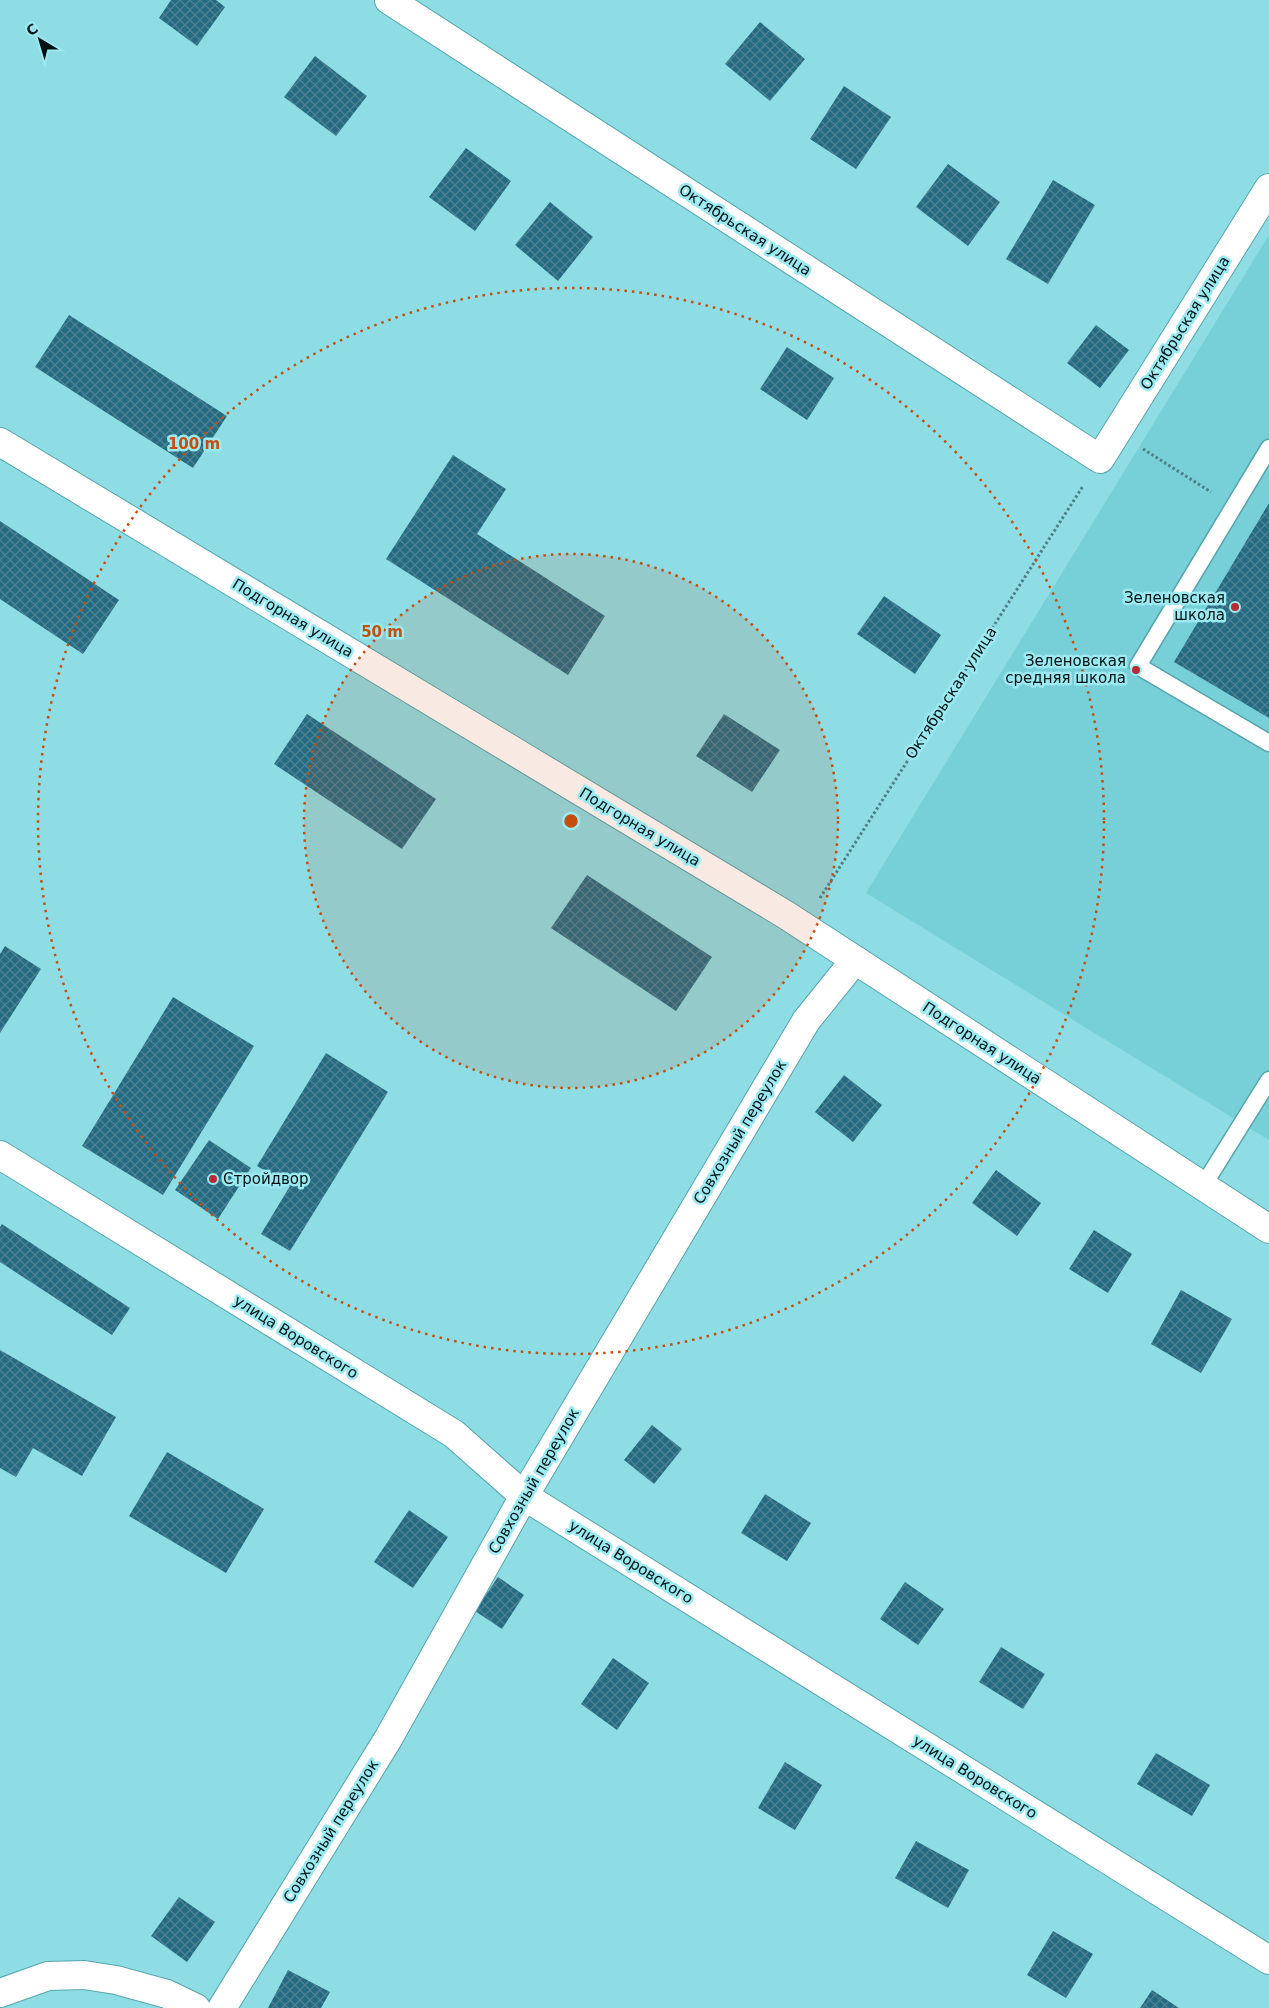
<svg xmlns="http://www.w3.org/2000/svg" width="1269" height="2008" viewBox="0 0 1269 2008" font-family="'DejaVu Sans',sans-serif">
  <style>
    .built { fill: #77cfd7 }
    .building { fill: url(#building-cross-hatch) }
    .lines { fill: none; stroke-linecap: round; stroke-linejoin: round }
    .service-casing { stroke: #57a5ac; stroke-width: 19 }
    .minor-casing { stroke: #57a5ac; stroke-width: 30 }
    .tertiary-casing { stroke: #57a5ac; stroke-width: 30 }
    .path { stroke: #4c7f83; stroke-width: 3; stroke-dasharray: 2.5 2.5; stroke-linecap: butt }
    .service { stroke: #fff; stroke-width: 16 }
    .minor { stroke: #fff; stroke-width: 28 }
    .tertiary { stroke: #fff; stroke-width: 28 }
    .ring { fill: none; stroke: #c54e0d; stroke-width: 2.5; stroke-dasharray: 2.5 5 }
    .poi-dot { fill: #ba2a33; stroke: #9beaf1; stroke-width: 2 }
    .labels { text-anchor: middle; stroke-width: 5; stroke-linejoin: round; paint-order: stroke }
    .street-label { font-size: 15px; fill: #001315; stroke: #9beaf1 }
    .poi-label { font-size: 15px; fill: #001315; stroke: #9beaf1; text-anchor: end }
    .centre { fill: #c54e0d; stroke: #9beaf1; stroke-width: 2.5 }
    .ring-label { font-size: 15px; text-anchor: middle; font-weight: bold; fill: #c54e0d; stroke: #9beaf1; stroke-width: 5; stroke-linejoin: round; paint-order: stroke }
  </style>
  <defs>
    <pattern id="building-cross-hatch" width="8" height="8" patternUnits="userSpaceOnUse" patternTransform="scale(1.25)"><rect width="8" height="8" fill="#246b82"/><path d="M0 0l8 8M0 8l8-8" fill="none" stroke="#4f8292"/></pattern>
  </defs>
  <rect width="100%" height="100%" fill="#8edde4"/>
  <path class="built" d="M1269 235V1140L866 893Z"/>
  <path class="building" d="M171 0H216L225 7 197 46 159 18Z
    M760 22 805 59 770 101 725 64Z
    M315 56 367 96 336 136 284 97Z
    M844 86 891 117 856 169 810 139Z
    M466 148 511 181 475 231 429 197Z
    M948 164 1000 202 968 246 916 207Z
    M1053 180 1095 205 1048 284 1006 259Z
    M550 202 593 237 558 281 515 245Z
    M69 315 227 416 193 468 35 367Z
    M1096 325 1129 350 1100 388 1067 363Z
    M787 347 834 378 807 420 760 389Z
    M453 455 506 489 477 534 605 616 568 675 386 559Z
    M1269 503V718L1174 662Z
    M0 521 119 600 83 654 0 599Z
    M884 596 941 635 915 674 857 634Z
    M307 714 436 799 402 849 274 764Z
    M724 714 780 750 752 792 696 756Z
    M587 875 712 957 676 1011 551 928Z
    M5 946 41 969 0 1033V954Z
    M173 997 254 1046 163 1195 82 1146Z
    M326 1053 388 1092 290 1251 261 1234 290 1186 257 1166Z
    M844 1075 882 1105 853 1142 815 1112Z
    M209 1140 251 1168 218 1219 175 1190Z
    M996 1170 1041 1203 1017 1236 972 1203Z
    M2 1224 130 1308 112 1335 0 1262V1227Z
    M1094 1230 1132 1254 1108 1293 1069 1269Z
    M1181 1290 1232 1319 1201 1373 1151 1344Z
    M0 1350 116 1417 82 1476 33 1448 16 1477 0 1468Z
    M652 1425 682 1449 654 1484 624 1460Z
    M167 1452 264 1509 226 1573 129 1516Z
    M765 1494 811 1523 787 1561 741 1533Z
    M409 1510 448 1537 413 1588 374 1562Z
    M498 1577 524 1595 502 1629 475 1611Z
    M905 1582 944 1609 918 1645 880 1619Z
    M1001 1647 1045 1674 1023 1709 979 1682Z
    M613 1658 649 1683 617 1730 581 1704Z
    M1156 1753 1210 1785 1192 1816 1137 1784Z
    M785 1762 822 1785 795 1830 758 1808Z
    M916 1841 969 1870 948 1908 895 1878Z
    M179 1897 215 1922 187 1962 151 1936Z
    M1053 1931 1093 1954 1066 1998 1027 1975Z
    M288 1970 330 1992 321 2008H268Z
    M1152 1990 1179 2008H1140Z"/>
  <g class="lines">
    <defs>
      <path id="service" d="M1269 448 1138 666 1269 743
        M1203 1186 1269 1080"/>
      <path id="minor" d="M389 0 1100 459 1269 188
        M0 1155 454 1434 524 1496 1269 1960
        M0 1993 48 1976 84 1975 116 1980 167 1994 196 2008
        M222 2008 388 1739 524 1496 806 1021 855 960"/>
      <path id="tertiary" d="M0 442 786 915 1269 1229"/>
    </defs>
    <use href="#service" class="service-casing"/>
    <use href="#minor" class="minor-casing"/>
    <use href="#tertiary" class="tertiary-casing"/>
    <path class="path" d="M1143 449 1211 492
      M820 898 1083 486"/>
    <use href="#service" class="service"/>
    <use href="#minor" class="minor"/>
    <use href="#tertiary" class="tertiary"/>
  </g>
  <circle cx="571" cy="821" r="267" fill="#c54e0d" fill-opacity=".12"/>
  <g class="ring">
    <circle cx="571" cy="821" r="267"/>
    <circle cx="571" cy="821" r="533"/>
  </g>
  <g class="poi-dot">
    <circle cx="1235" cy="607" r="5"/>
    <circle cx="1136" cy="670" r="5"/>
    <circle cx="213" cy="1179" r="5"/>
  </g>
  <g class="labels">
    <g class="street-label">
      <text transform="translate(745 230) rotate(33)" y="5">Октябрьская улица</text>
      <text transform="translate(1185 323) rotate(-58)" y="5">Октябрьская улица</text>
      <text transform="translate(293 618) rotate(31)" y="5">Подгорная улица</text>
      <text transform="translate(951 693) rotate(-57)" y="5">Октябрьская улица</text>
      <text transform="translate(640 827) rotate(31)" y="5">Подгорная улица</text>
      <text transform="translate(982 1043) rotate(33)" y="5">Подгорная улица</text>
      <text transform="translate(740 1132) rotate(-59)" y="5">Совхозный переулок</text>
      <text transform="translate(296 1337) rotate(32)" y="5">улица Воровского</text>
      <text transform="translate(534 1481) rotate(-60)" y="5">Совхозный переулок</text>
      <text transform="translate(631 1562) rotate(32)" y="5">улица Воровского</text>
      <text transform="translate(975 1777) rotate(32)" y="5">улица Воровского</text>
      <text transform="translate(331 1831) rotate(-58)" y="5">Совхозный переулок</text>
    </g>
    <g class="poi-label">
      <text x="1225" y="603">Зеленовская<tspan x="1225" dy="17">школа</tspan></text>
      <text x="1126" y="666">Зеленовская<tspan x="1126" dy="17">средняя школа</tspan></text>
      <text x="223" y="1184" text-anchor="start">Стройдвор</text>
    </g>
  </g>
  <circle cx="571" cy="821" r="8" class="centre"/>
  <g class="ring-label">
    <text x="194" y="449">100 m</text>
    <text x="382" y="637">50 m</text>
  </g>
  <g transform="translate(40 40) rotate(322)" stroke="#9beaf1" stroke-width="4" paint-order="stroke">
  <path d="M0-4L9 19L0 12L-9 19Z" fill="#001315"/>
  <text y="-8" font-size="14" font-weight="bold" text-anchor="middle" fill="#001315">С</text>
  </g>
</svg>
